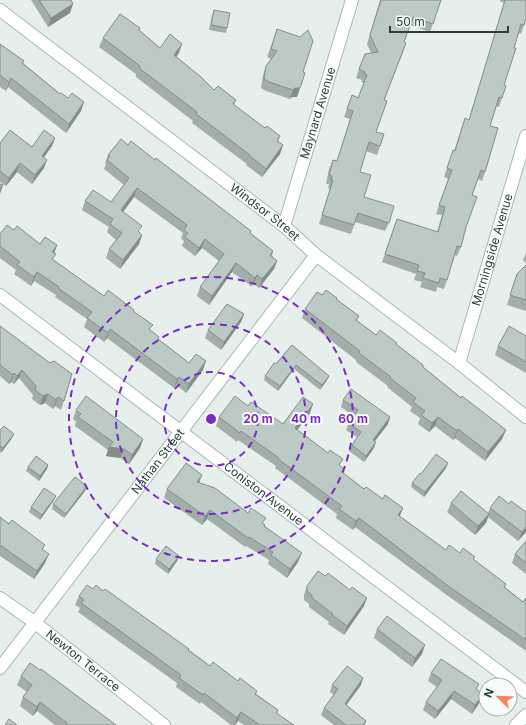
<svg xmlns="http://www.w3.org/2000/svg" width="526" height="725" viewBox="0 0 526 725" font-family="Inter,sans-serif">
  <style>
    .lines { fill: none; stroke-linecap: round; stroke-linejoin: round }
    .minor-casing { stroke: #a8b8b2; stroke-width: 14 }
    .secondary-casing { stroke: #a4bbb3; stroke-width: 14 }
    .minor { stroke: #fff; stroke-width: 12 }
    .secondary { stroke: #fff; stroke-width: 12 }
    .wall { fill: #a1aea9 }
    .shaded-wall { fill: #838d89 }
    .building { fill: #bbcac4; stroke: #838d89 }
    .ring { fill: none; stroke: #7b2cbf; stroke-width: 2; stroke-dasharray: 7 5 }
    .labels { text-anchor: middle; stroke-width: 4; stroke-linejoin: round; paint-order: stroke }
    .street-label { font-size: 12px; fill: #24423a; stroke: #f7fbf9 }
    .centre { fill: #7b2cbf; stroke: #f7fbf9; stroke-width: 2 }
    .ring-label { font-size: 12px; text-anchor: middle; font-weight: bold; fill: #7b2cbf; stroke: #f7fbf9; stroke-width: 4; stroke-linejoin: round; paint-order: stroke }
  </style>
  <rect width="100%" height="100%" fill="#e6efeb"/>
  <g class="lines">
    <defs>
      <g id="minor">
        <path id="s1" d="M0 10 284 226 316 255 459 363 526 417"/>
        <path id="s2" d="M284 226 352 0"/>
        <path id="s3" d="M0 295 526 692"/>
        <path id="s4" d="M459 363 526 136"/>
        <path id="s5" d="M0 598 34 622 164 725"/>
        <path id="s6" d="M0 668 316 255"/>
      </g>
      <path id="secondary" d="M516 725 526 715"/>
    </defs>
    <use href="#minor" class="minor-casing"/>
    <use href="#secondary" class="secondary-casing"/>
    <use href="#minor" class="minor"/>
    <use href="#secondary" class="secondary"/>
  </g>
  <path class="wall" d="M31 0H71L70 13 48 27Z
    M380 0H441L430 32 410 25 404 42 403 52 384 100 376 132 380 146 377 155 366 151 360 172 364 197 389 223 385 231 355 222 351 234 319 224 330 189 328 188 329 184H326L329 169 333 160 337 161 350 119 344 117 352 95 358 98 364 83 361 82 362 80 356 78 359 69 371 53 367 44Z
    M500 0H526L524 25 521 34 518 33 514 48 504 85 502 98 499 107 496 106 490 126 485 172 482 181 478 179 472 195 466 227 461 247 457 256 455 255 444 289 437 287 436 292 420 287 422 282 414 280 416 274 382 262 397 219 437 232 442 215 436 214 448 179 444 177 453 150 454 151 465 118 469 120 504 3 500 1Z
    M214 10 227 28 226 33 209 30 212 15Z
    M140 28 139 30 160 48 179 53 176 57 214 90 236 100 234 105 265 128 280 136 278 142 283 145 280 154 262 177 246 165 247 164 192 123 193 121 136 77V74L99 47 103 38Z
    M277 29 303 72 300 88 297 97H292L290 99 266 91 261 88 263 75 266 66 271 59 267 57Z
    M0 44 24 61 23 63 81 111 66 133 8 87 6 91 0 87Z
    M55 138 52 146 44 157V168L32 184 17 172 6 186 0 182V143L32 147Z
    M128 145 155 160 251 231 250 233 273 251 272 256 277 261 274 269 259 288 254 284 251 286 232 272 209 305 197 296 200 287 219 261 202 248 195 256 182 246 184 241 181 238 183 233 134 197 123 212 139 232 142 235 139 244 120 269 106 258 109 249 116 240 107 232 109 227 82 210 85 201 111 202 124 185 104 169 106 164 105 163 108 155Z
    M14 230 40 244 57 245 54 253 53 260 104 296 134 310V311L158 340 189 363 203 370 186 393 176 385 174 388 107 338 104 342 84 327 87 319 55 297 56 295 34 281 31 286 14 274 16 270 0 258V234Z
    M526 253V263L523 260Z
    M526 265V311L507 305 517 274Z
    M322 295 336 299 359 316 357 321 376 335 396 345 423 367 461 398 506 430 502 439 485 461 455 438 453 440 435 426 429 432 418 424 420 418 410 411 412 407 387 387 388 386 356 362V360L302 318 305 309Z
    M244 314 241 322 221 350 205 338 208 330Z
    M0 326 64 401 61 410 55 406 53 409 45 403 40 405 32 399 33 395 19 378 14 384 11 382 9 384 0 376Z
    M526 336V373L495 355 498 346Z
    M292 345 329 376 327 380 320 390 294 369 278 391 264 380 265 376Z
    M343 400 388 424 375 441 374 448 364 462 349 451 352 445 357 437 346 430 349 423 354 416 341 407Z
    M248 406 283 424 310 413 297 430 340 466 343 473 364 489 383 499 403 508 400 516 446 550 460 553 473 560 506 584 505 587 523 602 526 598V651L448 596 355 527 353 530 336 518 337 514 275 468 276 466 238 440 237 442 216 426 219 417Z
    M76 410 143 439 140 448 129 464 120 458 106 456 108 450 75 426 76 422 73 419Z
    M0 430 12 438 1 453 0 452Z
    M48 465 47 469 39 481 26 471 28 467Z
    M446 468 424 497 411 487 412 483 421 474Z
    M199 483 264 524 265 526 298 562 287 578 268 564 269 560 246 546 245 547 207 519 202 525 164 498 167 489Z
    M85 491 64 518 52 509 53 504Z
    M54 500 40 520 29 512 31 507Z
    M451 503 488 513 490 508 526 532 518 541 488 517 486 523 475 535 447 512Z
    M0 517 43 550 45 563 34 579 0 556Z
    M526 541V574L512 563 515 554Z
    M156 559 177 561 168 574 155 564Z
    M307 586 364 606 344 635 328 624 329 622 309 607V604L304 600V595Z
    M93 589 189 650 210 666 256 694 278 710 277 714 294 725H244L238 721 235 725H231L201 702 200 704 176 687 177 683 78 612 80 608 75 605 79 596Z
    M377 629 422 654 412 667 374 638Z
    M431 673 477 690 483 694 480 702 472 714 451 699 435 719 423 710 426 702 437 687 428 681Z
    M21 676 116 725H55L37 711 33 716 20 706 23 697 27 692 17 685Z
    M332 685H361L346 705 366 721 365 725H334L321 715 324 708 334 695 330 692Z"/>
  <path class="shaded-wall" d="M73 4 70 13 48 27 51 18Z
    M182 44 179 53 171 64 174 55Z
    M11 78 8 87 6 91 9 82Z
    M295 88H300L297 97H292L290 99 293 90Z
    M84 102 81 111 66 133 69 124Z
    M55 138 52 146 39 164 42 156Z
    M283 145 280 154 262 177 266 169Z
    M47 160 44 168 32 184 35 175Z
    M20 163 17 172 6 186 9 178Z
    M3 185 0 194V189Z
    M137 188 134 197 118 219 121 210Z
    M142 235 139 244 120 269 123 260Z
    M205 239 202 248 195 256 199 248Z
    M57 245 54 254 52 252Z
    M277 261 274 269 259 288 262 279Z
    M236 263 232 272 209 305 212 296Z
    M37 272 34 281 31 286 34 277Z
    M257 275 254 284 251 286 255 278Z
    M244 314 241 322 221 350 224 342Z
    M110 329 107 338 104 342 108 333Z
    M206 361 203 370 186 393 189 384Z
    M296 365 294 369 278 391 280 386Z
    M22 370 19 378 14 384 17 376Z
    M14 373 11 382 9 384 13 375Z
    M329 376 327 380 320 390 322 385Z
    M179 377 176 385 174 388 177 379Z
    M48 394 45 403 40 405 43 396Z
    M58 397 55 406 53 409 56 400Z
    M313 404 310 413 292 437 295 428Z
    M390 417 388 424 371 446 373 440Z
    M438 417 435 426 429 432 432 423Z
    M458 429 455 438 453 440 457 431Z
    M506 430 502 439 485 461 488 452Z
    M14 434 12 438 1 453 3 448Z
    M143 439 140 448 129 464 132 455Z
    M376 442 374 448 364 462 366 456Z
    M109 447 124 449 120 458 106 456Z
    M448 463 446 468 424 497 425 492Z
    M48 465 47 469 39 481 40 476Z
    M202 475 199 483 197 482Z
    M87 486 85 491 64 518 66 514Z
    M56 496 54 500 40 520 42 515Z
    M403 508 399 517 398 515Z
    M210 510 207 519 202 525 205 516Z
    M489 514 486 523 475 535 478 526Z
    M359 518 355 527 353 530 356 521Z
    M526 527V532L518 541 522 532Z
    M302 553 298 562 287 578 290 569Z
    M49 554 45 563 34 579 37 571Z
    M179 556 177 561 168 574 169 569Z
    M367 598 364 606 344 635 347 626Z
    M425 645 422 654 412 667 415 658Z
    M363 678 361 685 342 711 345 704Z
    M454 691 451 699 435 719 438 711Z
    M483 694 480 702 472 714 475 705Z
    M40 702 37 711 33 716 37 707Z
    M241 712 238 721 235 725H234L237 718Z"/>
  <path class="building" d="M39 0H71L73 4 51 18Z
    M381 0H441L433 24 413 17 404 42 406 43 384 100 387 101 376 132 384 134 380 146 369 142 360 172 371 175 364 197 394 206 389 223 358 213 354 225 322 215 333 180H331L332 176 329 175 333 160 337 161 353 111 347 109 352 95 358 98 367 75 364 74 365 72 359 69 365 54 378 52 370 35Z
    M505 0H526V18L524 25 521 24 514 48H516L504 85 506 86 502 98 499 97 490 126 498 128 485 172 481 170 472 195 477 197 466 227 461 247 457 246 447 280 440 278 439 283 423 278 425 273 417 271 419 265 385 254 397 219 438 232 445 207 439 205 452 170 447 168 453 150 455 151 465 118 469 120Z
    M214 10 230 13 227 28 211 25Z
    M120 14 140 28 139 30 160 48 170 34 182 44 174 55 201 77 214 90 218 86 236 100 233 104 265 128 267 126 280 136 277 141 283 145 266 169 250 156V155L196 114 197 112 139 68 140 66 103 38Z
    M277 29 300 37 308 30 313 41 303 72 305 73 300 88H295L293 90 269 82 264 79 266 66 277 51 271 49Z
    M0 44 24 61 22 63 60 94 61 93 68 98 72 93 84 102 69 124 11 78 9 82 0 75Z
    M10 130 32 147 44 130 55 138 42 156 47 160 35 175 20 163 9 178 0 171V143Z
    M121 139 128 145 131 141 155 160 156 158 251 231 250 233 273 251 270 255 277 261 262 279 257 275 255 278 236 263 212 296 200 287 224 254 205 239 199 248 185 237 188 233 184 230 187 225 137 188 121 210 142 226 138 231 142 235 123 260 109 249 122 233 110 224 113 219 85 201 93 190 111 202 129 178 107 160 110 156 108 155Z
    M0 184 3 185 0 189Z
    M7 225 14 230 17 226 40 244 45 237 57 245 52 252 56 254 52 259 104 296 108 290 134 310 133 311 153 325 149 329 159 337 158 339 189 363 196 354 206 361 189 384 179 377 177 379 110 329 108 333 87 318 92 312 58 288 59 287 37 272 34 277 17 265 20 262 0 246V234Z
    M526 265V300L510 295 517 274Z
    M326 290 337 298 336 299 359 316 356 320 376 335 380 330 397 343 396 344 423 365V367L461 398 462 396 506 430 488 452 458 429 457 431 438 417 432 423 421 415 425 411 413 402 416 398 390 378 391 377 359 353 360 351 305 309 317 292 322 295Z
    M227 304 244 314 224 342 208 330Z
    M0 326 50 363 54 361 72 374 64 401 58 397 56 400 48 394 43 396 35 390 36 386 22 370 17 376 14 373 13 375 0 365Z
    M509 326 526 336V362L498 346Z
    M292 345 329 376 322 385 296 365 280 386 265 376 274 363 276 364Z
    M351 389 390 417 373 440 376 442 366 456 352 445 361 432 349 423 358 410 343 400Z
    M86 396 143 439 132 455 124 449 109 447 113 442 78 417 81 414 76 410Z
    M235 396 248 406 251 402 283 424 303 397 313 404 295 428 328 453 330 450 343 459 339 465 344 469 342 472 364 489 366 487 383 499 385 495 403 508 398 515 446 550 449 545 460 553 463 548 475 557 473 559 506 584 504 587 523 602 526 598V640L451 588 359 518 356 521 339 509 342 506 278 459 279 458 241 431 240 433 219 417Z
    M4 426 14 434 3 448 0 446V430Z
    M436 454 448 463 425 492 412 483 420 473 421 474Z
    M36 456 48 465 40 476 28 467Z
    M186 463 202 475 197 482 215 488 248 513 251 508 266 518 262 523 265 525 264 526 302 553 290 569 271 555 273 552 249 537 248 538 210 510 205 516 167 489Z
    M75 477 87 486 66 514 53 504Z
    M44 488 56 496 42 515 31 507Z
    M461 491 489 514 478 526 451 503Z
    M499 496 509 504 511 501 526 512V527L522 532 490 508Z
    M0 517 9 524 12 520 45 545 42 549 49 554 37 571 0 545Z
    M526 541V563L515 554Z
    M166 546 179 556 169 569 156 559Z
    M318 571 325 576 328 573 350 590 352 587 367 598 347 626 332 615 333 614 312 598V595L307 591V586Z
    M87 585 93 589 96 585 103 591 105 589 189 649 188 650 210 666 213 662 238 681 240 678 257 691 255 694 278 710 276 713 294 725H260L241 712 237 718 204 693 203 695 179 678 181 675 81 603 84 600 79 596Z
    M387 616 425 645 415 658 377 629Z
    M441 659 479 684 476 689 483 694 475 705 454 691 438 711 426 702 442 680 431 673Z
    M30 663 40 670 41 669 116 725H66L67 723 40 702 37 707 23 697 32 685 21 676Z
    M347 666 363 678 345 704 366 721 363 725H346L324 708 338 689 332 685Z
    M9 719 17 725H5Z"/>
  <g class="ring">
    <circle cx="211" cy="419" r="47"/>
    <circle cx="211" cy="419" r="95"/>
    <circle cx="211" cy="419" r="142"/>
  </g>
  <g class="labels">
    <g class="street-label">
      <text dy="4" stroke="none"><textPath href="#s2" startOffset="118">Maynard Avenue</textPath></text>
      <text dy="4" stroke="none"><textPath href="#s1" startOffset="333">Windsor Street</textPath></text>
      <text dy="4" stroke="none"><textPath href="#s4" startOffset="118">Morningside Avenue</textPath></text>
      <text dy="4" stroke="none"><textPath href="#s6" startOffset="260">Nathan Street</textPath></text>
      <text dy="4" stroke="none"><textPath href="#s3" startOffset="330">Coniston Avenue</textPath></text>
      <text dy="4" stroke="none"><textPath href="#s5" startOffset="104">Newton Terrace</textPath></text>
    </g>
  </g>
  <circle cx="211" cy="419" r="6" class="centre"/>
  <g class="ring-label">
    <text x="258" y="423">20 m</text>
    <text x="306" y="423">40 m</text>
    <text x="353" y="423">60 m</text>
  </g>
  <g transform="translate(498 697) rotate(293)"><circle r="19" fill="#f7fbf9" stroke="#a3b1ad"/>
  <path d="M0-3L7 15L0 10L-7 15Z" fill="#f4845f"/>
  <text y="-6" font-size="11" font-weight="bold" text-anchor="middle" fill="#24423a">N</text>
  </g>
  <path d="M390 26v6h118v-6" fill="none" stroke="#24423a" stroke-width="2"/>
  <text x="396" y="26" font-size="12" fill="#24423a" stroke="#f7fbf9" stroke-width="3" paint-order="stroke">50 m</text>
</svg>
